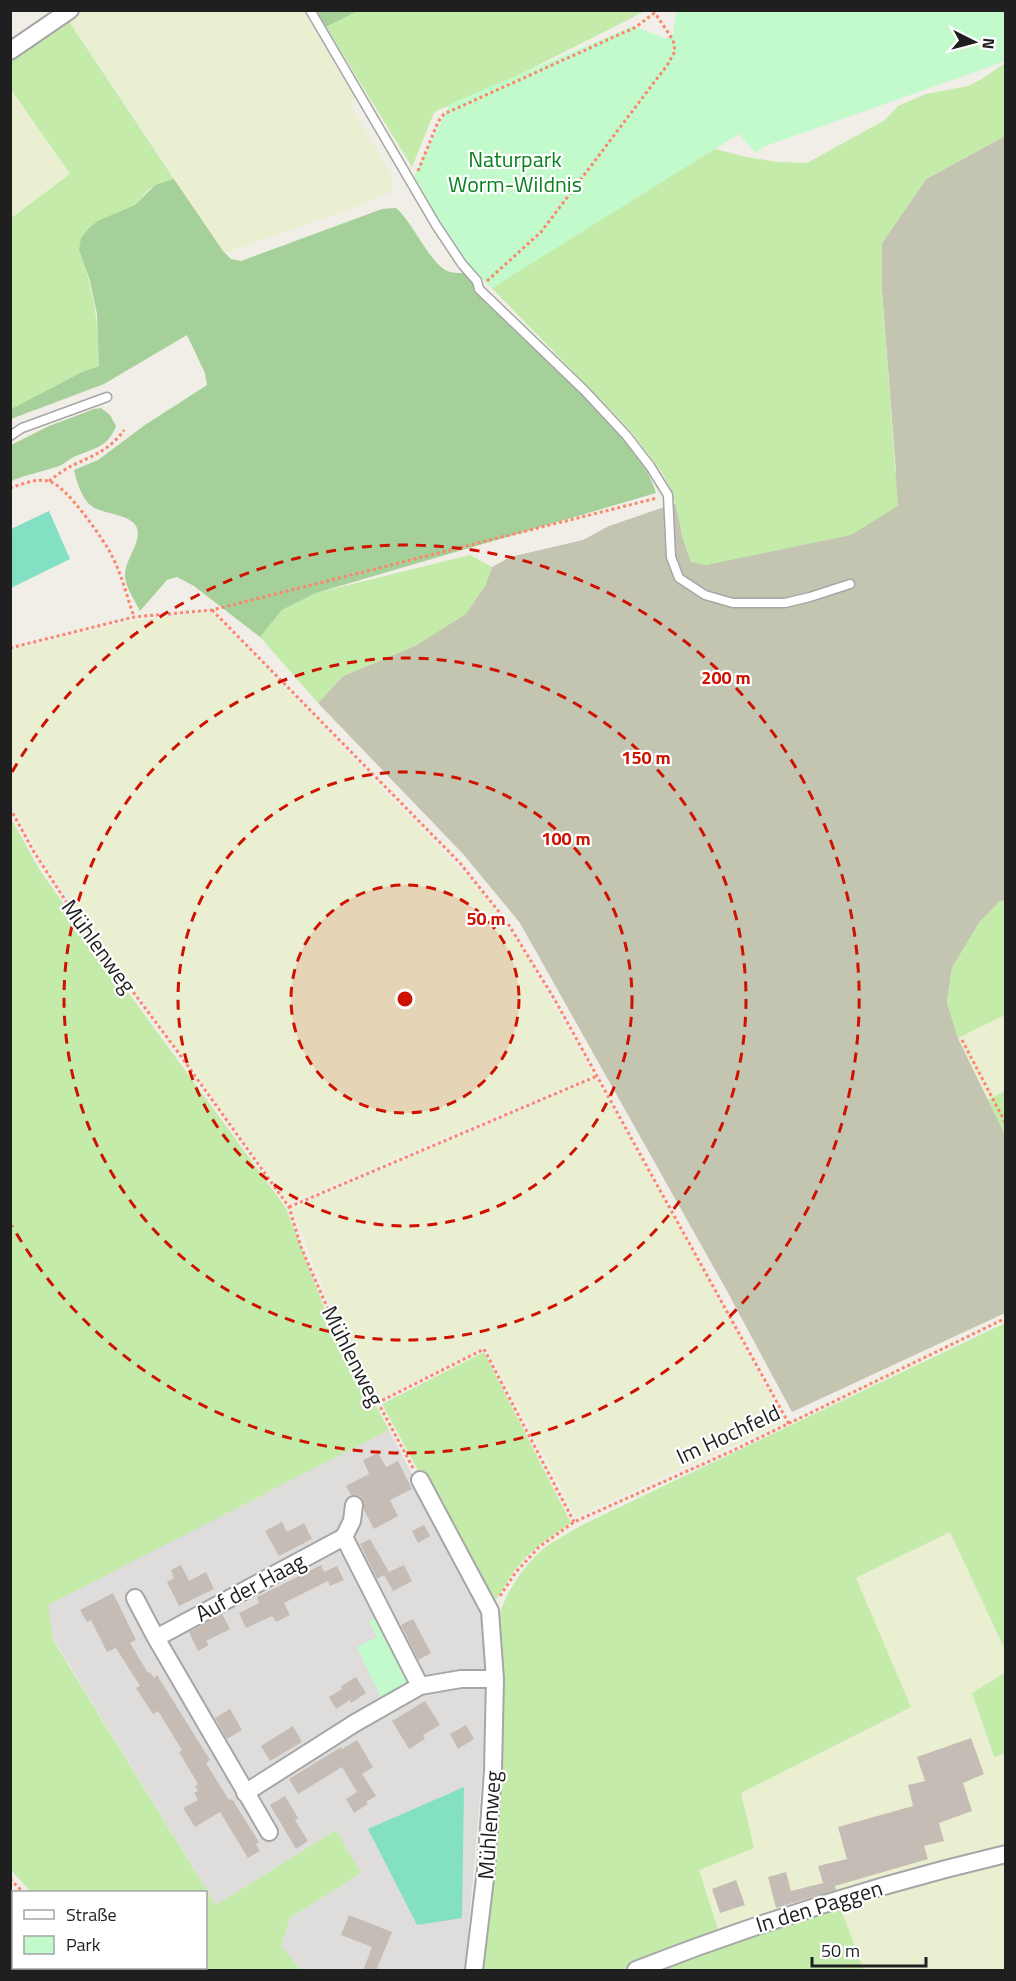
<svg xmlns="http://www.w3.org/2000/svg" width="1016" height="1981" viewBox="0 0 1016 1981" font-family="'Titillium Web',sans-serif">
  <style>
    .residential { fill: #dedddc }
    .construction { fill: #c3c5b1 }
    .farmland { fill: #eaefd1 }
    .grass { fill: #c5ebab }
    .forest { fill: #a6d09a }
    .park { fill: #c3facc }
    .pitch { fill: #83e0c3 }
    .building { fill: #c5bdb5 }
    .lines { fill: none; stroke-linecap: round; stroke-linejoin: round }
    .service-casing { stroke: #a6a6a6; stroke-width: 11 }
    .minor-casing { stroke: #a6a6a6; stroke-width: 20 }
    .path { stroke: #fb866c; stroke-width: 3; stroke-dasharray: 3 3; stroke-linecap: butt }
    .service { stroke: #fff; stroke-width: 8 }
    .minor { stroke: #fff; stroke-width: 16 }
    .rail { stroke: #6d6d6d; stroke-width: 4.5; stroke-dasharray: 12 12; stroke-linecap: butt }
    .ring { fill: none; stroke: #cf1100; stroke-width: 3; stroke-dasharray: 10 8 }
    .labels { text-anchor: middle; stroke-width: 4.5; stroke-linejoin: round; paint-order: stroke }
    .park-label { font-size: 22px; fill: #0a811e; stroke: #fff }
    .street-label { font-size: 22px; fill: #1f1f1f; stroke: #fff }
    .centre { fill: #cf1100; stroke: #fff; stroke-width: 3 }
    .ring-label { font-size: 18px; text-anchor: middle; font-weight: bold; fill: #cf1100; stroke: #fff; stroke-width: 4.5; stroke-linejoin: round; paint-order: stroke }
  </style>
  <rect width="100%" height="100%" fill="#f0eee6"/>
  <path class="residential" d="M389 1430 487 1616 485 1740 465 1970H301L281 1946 290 1918 361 1873 336 1830 216 1905 35 1609Z"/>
  <path class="construction" d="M1005 136V900L999 902 979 923 952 968 947 1002 958 1038 1005 1134V1313L792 1412 727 1291 520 923 464 855 318 703 343 676 417 645 485 586 492 567 510 557 583 540 609 526 676 503 683 539 706 565 735 558 896 471 882 291V243L926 179Z"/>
  <path class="farmland" d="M82 10 303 11 355 98 349 104 392 176V189L389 193 353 208 225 253 68 20Z
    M10 88 70 174 11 219H10Z
    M211 612 479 889 525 954 593 1075 289 1203 65 894 45 865 11 802V650L136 620Z
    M1005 1015V1091L988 1100 958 1038Z
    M595 1078 681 1229 784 1422 576 1517 486 1346 380 1400 331 1308 292 1208Z
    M950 1532 1005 1650V1673L972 1693 993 1756 1005 1753V1848L922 1869 718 1929 699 1870 754 1848 741 1793 911 1707 856 1579Z
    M1005 1860V1970H864L840 1907Z"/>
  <path class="grass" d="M357 10H647L489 90 438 110 434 113 412 167 326 27Z
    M68 20 174 179 155 185 149 189 135 205 79 250C94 291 99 323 99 366L82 372 11 409 10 219 70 174 10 88 11 61Z
    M1005 63V136L926 179 882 243V291L898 506 851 535 706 565 691 562 683 539 673 493 661 471 629 429 483 279 494 245 534 102 746 157 778 162 807 163 885 120 898 106 926 94 968 86 982 79Z
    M470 555 492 567 485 586 466 614 417 645 343 676 318 703 260 637 282 610 316 593Z
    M10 816 39 869 70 913 286 1208 325 1310 389 1430 48 1605 53 1640 216 1905 336 1830 361 1873 290 1918 281 1946 301 1970H109L106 1968H206V1892H31L11 1870Z
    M1005 900V1015L958 1038 947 1002 952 968 979 923 999 902Z
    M1005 1091V1134L988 1100Z
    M1005 1323V1650L950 1532 856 1578 911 1707 741 1793 754 1848 699 1870 718 1929 622 1970H481C500 1853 497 1734 499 1616 507 1590 523 1567 543 1549 554 1540 568 1534 580 1526Z
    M484 1352 571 1523C551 1536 531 1549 516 1569 507 1580 501 1595 491 1605L382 1404Z
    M1005 1673V1753L994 1757 972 1693Z
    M840 1907 864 1970H648Z"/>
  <path class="forest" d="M317 11H357L326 27Z
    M174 179 223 251 231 259 241 261 382 209 396 208C413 222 431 267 450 272 454 273 460 273 465 273 495 305 525 337 556 369 589 403 643 448 656 493L316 593 282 610 260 637 194 586 177 577 167 580 140 611C135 601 126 588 125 577 124 559 142 544 137 528 132 513 100 515 89 504 80 494 77 482 74 470L98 460 145 425 207 385 205 373 187 335 104 384 11 419V409L82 372 99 366 97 314 90 281 79 250 81 238 89 228 98 221 135 205 155 185Z
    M101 408 110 415 116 426C107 450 91 448 72 458 66 461 62 466 56 467 41 472 25 475 11 481V445L49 426 94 409Z"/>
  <path class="park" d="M676 11H1005L1006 61 763 147 756 153 739 134 492 288 458 254 414 176 450 104 633 26 666 39 673 34Z
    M380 1615 416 1685 384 1704 357 1647 377 1637 369 1621Z"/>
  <path class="pitch" d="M49 511 70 559 11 588V529Z
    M464 1787 462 1918 417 1925 368 1829Z"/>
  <path class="building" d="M378 1453 386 1467 398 1461 412 1489 390 1500 398 1516 374 1529 364 1510 363 1500 360 1496 351 1495 346 1486 369 1474 363 1460Z
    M282 1522 287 1532 304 1523 312 1539 279 1556 265 1531Z
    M424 1525 430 1536 418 1543 412 1531Z
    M370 1539 389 1572 404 1565 412 1581 393 1591 384 1575 377 1579 360 1544Z
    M181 1565 189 1581 206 1572 214 1589 179 1606 167 1582 174 1578 171 1570Z
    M321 1565 324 1572 337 1566 344 1580 330 1586 328 1581 284 1603 290 1615 276 1622 272 1616 246 1628 239 1613 259 1603 257 1597Z
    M113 1593 136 1640 130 1643 148 1673 150 1672 154 1678 157 1675 210 1760 206 1763 229 1800 232 1799 259 1842 256 1844 260 1851 248 1858 220 1812 195 1827 183 1808 198 1800 194 1793 198 1791 195 1786 198 1784 179 1752 182 1750 158 1711 153 1714 136 1688 140 1686 116 1648 107 1652 91 1620 87 1622 80 1610Z
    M222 1614 230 1629 206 1641 209 1645 198 1651 189 1632Z
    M413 1619 431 1653 418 1660 401 1625Z
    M356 1677 366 1693 351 1703 350 1700 336 1709 329 1697 342 1689 341 1686Z
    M425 1701 440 1725 423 1735 425 1739 409 1749 392 1721Z
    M230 1709 242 1730 227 1739 215 1718Z
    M466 1725 474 1739 458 1749 450 1734Z
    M293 1726 302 1742 270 1761 261 1746Z
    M971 1738 984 1774 963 1783 972 1811 939 1823 944 1841 924 1846 928 1859 835 1886 836 1890 776 1908 768 1877 786 1872 791 1891 823 1883 818 1866 847 1859 838 1827 913 1806 908 1785 925 1781 917 1757Z
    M357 1740 373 1767 362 1774 376 1796 366 1802 368 1804 354 1813 346 1799 357 1792 342 1767 298 1794 289 1779 341 1747 342 1749Z
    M285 1796 298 1818 295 1820 308 1841 296 1849 270 1805Z
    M736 1880 745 1905 720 1913 712 1889Z
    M349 1915 392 1932 376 1971H363L372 1947 341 1935Z"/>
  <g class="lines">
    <defs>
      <path id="service" d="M310 10 436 225 462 264 477 281 479 289 585 391 626 435 650 466 668 495 671 557 679 578 705 595 733 603H785L810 597 850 584
        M10 436 22 428 107 397"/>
      <path id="minor" d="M10 51 70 10
        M420 1480 490 1611 495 1679 493 1770 486 1870 474 1970
        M344 1537 420 1686
        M135 1598 156 1638 269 1832
        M156 1638 344 1537 352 1521 354 1505
        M245 1793 355 1723 420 1686 461 1679H495
        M636 1970C757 1923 879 1884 1006 1854"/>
    </defs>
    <use href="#service" class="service-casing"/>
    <use href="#minor" class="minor-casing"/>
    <path class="path" d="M418 171 438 122 444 114 636 27 658 10
      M487 281 541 232 668 64 675 51 673 40 653 10
      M49 481C57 475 65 469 73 465 93 456 111 449 124 430
      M10 488C23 484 38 477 51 482 66 486 105 541 112 556 122 575 127 597 134 617
      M212 610 460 863 507 922 555 1000 789 1424
      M10 648 134 617 212 610 657 498
      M10 808 34 852 69 906 175 1048 289 1207 301 1247 327 1307 413 1468
      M962 1040 1006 1124
      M289 1207 597 1076
      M377 1403 484 1349 574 1522
      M500 1596 516 1572 539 1547 574 1522 732 1451 1006 1318
      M10 1879 23 1892
      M98 1968 101 1970"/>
    <use href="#service" class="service"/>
    <use href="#minor" class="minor"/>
    <path class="rail" d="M10 1905 14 1908
      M71 1968 74 1970"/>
  </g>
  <circle cx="405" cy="999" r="114" fill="#cf1100" fill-opacity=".12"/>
  <g class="ring">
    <circle cx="405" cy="999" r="114"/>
    <circle cx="405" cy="999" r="227"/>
    <circle cx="405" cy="999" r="341"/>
    <path d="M12 772A454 454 0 1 1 12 1226"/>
  </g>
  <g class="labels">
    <g class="park-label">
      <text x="515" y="167">Naturpark<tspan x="515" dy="25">Worm-Wildnis</tspan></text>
    </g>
    <g class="street-label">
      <text transform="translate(99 946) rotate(54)" y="8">Mühlenweg</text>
      <text transform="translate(353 1356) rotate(63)" y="8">Mühlenweg</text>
      <text transform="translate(728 1434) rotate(-25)" y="8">Im Hochfeld</text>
      <text transform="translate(250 1587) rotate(-28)" y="8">Auf der Haag</text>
      <text transform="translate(489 1825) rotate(-86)" y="8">Mühlenweg</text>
      <text transform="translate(819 1906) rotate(-17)" y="8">In den Paggen</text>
    </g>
  </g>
  <circle cx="405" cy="999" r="9" class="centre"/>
  <g class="ring-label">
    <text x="726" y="684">200 m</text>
    <text x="646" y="764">150 m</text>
    <text x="566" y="845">100 m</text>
    <text x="486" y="925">50 m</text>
  </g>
  <rect width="1016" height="1981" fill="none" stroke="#1f1f1f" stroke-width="24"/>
  <rect x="12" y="1891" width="195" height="78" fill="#ffffff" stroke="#a5a5a5" stroke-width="1.5"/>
  <rect x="24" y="1910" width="30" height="9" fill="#ffffff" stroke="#a5a5a5" stroke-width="1.5"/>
  <text x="66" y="1921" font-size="18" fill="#1f1f1f">Straße</text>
  <rect x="24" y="1936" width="30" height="18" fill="#c3facc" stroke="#a5a5a5" stroke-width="1.5"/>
  <text x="66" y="1951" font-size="18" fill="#1f1f1f">Park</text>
  <g transform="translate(974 42) rotate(96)" stroke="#ffffff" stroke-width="4.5" paint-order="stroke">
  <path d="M0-4.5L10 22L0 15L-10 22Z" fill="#1f1f1f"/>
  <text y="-9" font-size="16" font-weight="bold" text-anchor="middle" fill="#1f1f1f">N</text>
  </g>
  <path d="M812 1957v9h114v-9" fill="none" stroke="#1f1f1f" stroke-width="3"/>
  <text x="821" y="1957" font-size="18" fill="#1f1f1f" stroke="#ffffff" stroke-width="4.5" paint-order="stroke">50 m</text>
</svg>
